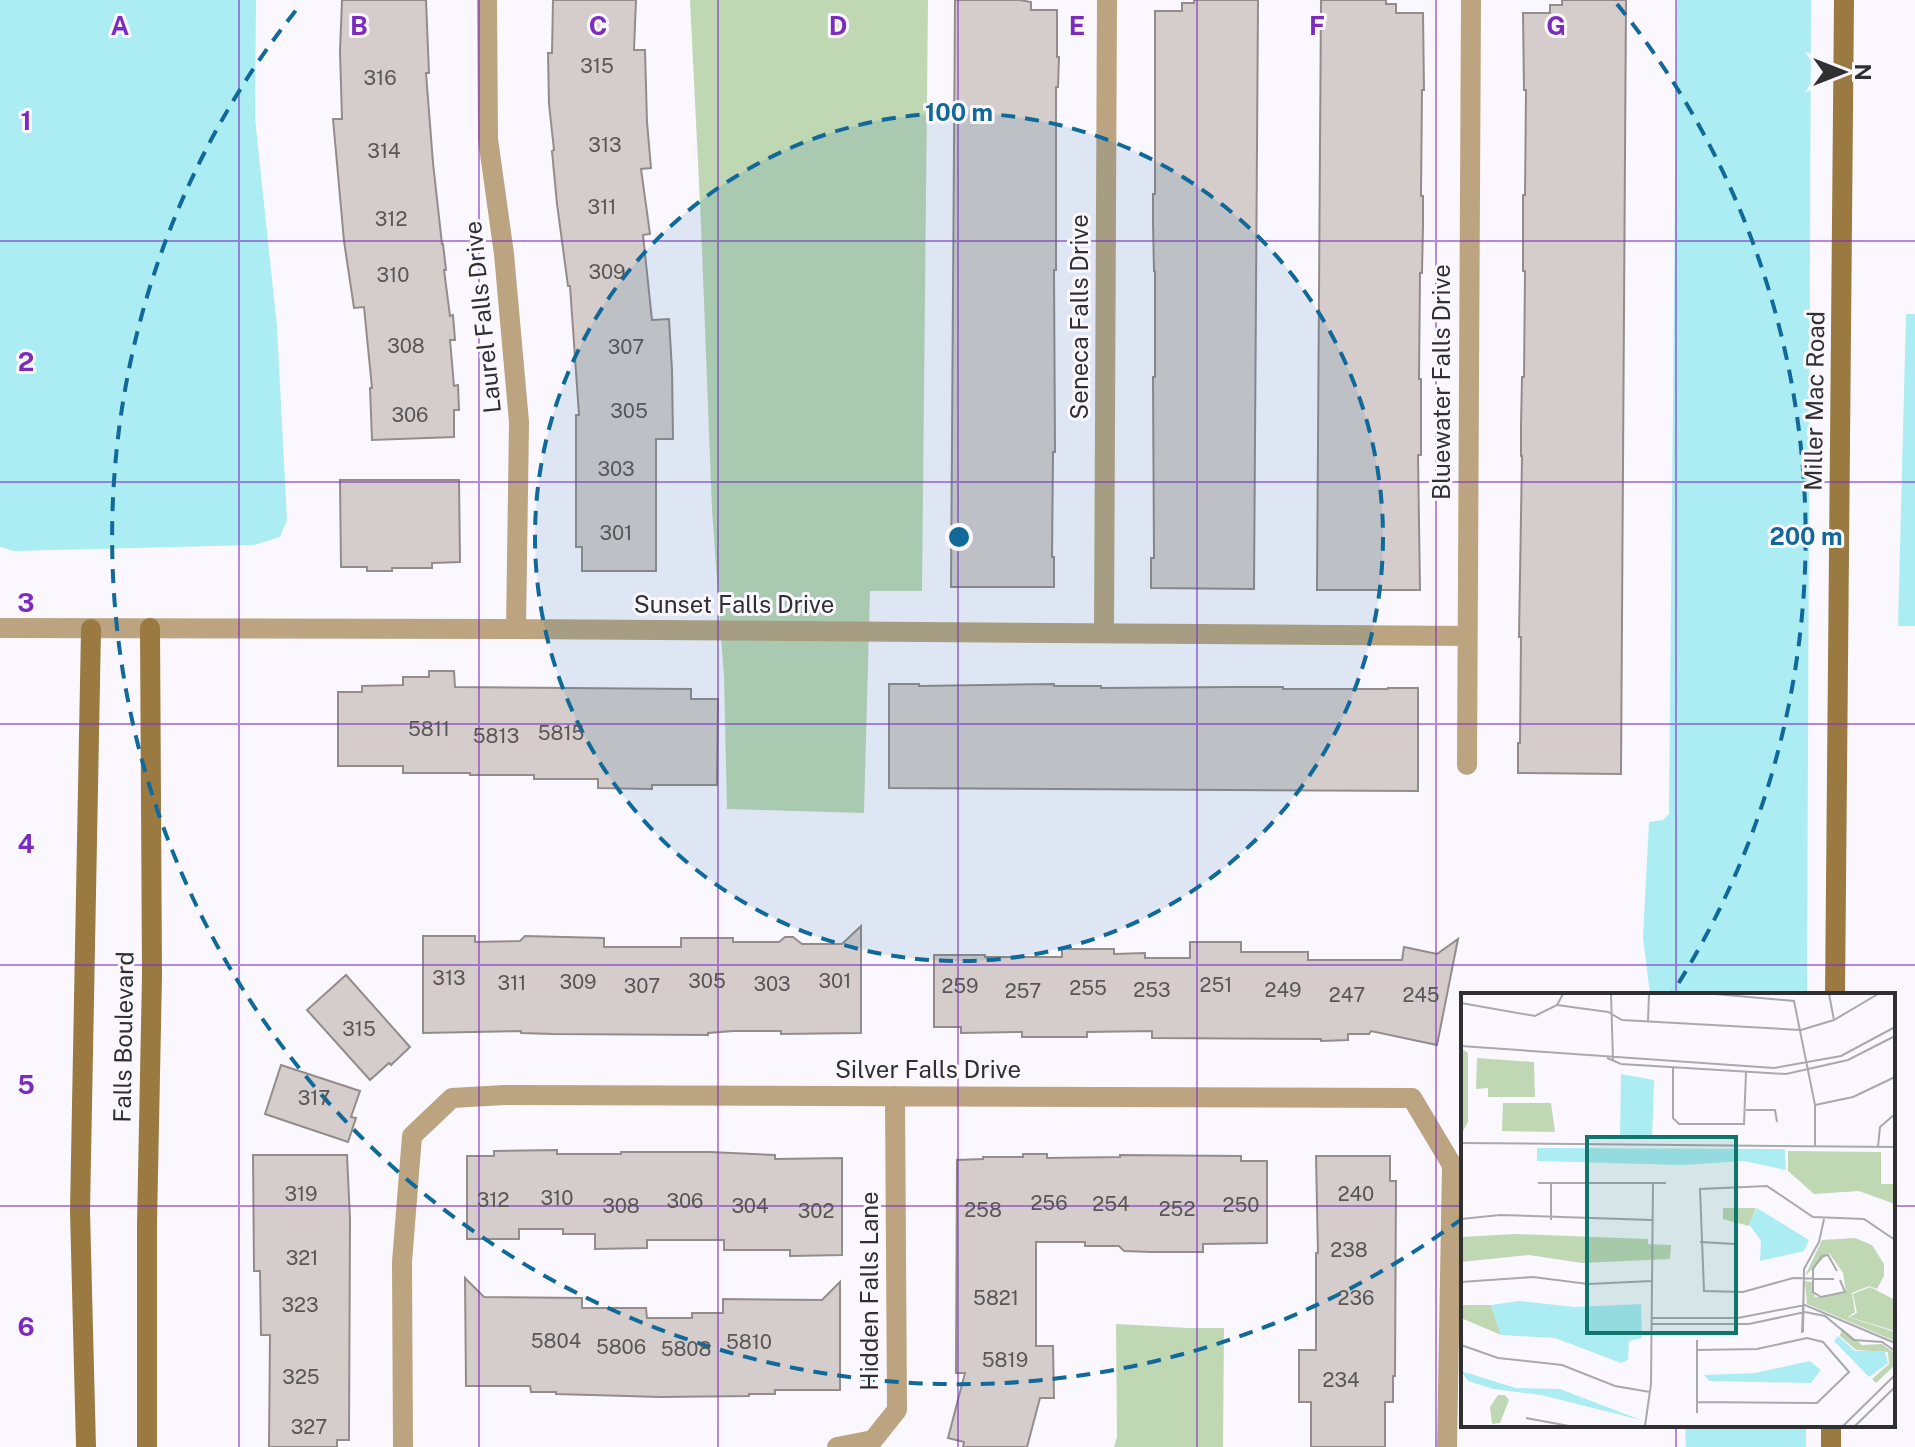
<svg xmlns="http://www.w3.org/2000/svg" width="1915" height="1447" viewBox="0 0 1915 1447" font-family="'Public Sans',sans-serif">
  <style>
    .green { fill: #c0d7b4 }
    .water { fill: #abedf3 }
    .building { fill: #d5cdcc; stroke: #948c8b; stroke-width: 2 }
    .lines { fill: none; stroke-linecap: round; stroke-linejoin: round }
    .street { stroke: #bba47f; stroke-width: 20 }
    .secondary { stroke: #9b7a41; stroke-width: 20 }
    .grid { fill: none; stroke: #7b2cbf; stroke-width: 2; stroke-opacity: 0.55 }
    .ring { fill: none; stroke: #106999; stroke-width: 4; stroke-dasharray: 14 10 }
    .labels { text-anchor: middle; stroke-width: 6; stroke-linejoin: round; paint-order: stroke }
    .number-label { font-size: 20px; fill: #595658 }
    .street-label { font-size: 24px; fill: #302f32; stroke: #faf8fe }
    .inset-road { fill: none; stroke: #a9a8ac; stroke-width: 2 }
    .view { fill: #0f766e; fill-opacity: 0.15; stroke: #0f766e; stroke-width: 4 }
    .inset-edge { fill: none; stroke: #302f32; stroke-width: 4 }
    .grid-label { font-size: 26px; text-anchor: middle; font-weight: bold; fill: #7b2cbf; stroke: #faf8fe; stroke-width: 6; stroke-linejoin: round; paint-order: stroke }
    .centre { fill: #106999; stroke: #faf8fe; stroke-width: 4 }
    .ring-label { font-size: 24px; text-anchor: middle; font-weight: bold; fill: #106999; stroke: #faf8fe; stroke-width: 6; stroke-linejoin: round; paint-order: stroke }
  </style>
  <rect width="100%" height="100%" fill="#faf8fe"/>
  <path class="green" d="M690 0H928L922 591H870L864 813 727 809 724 677 712 510 701 224Z
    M1116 1324 1189 1328H1224L1223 1447H1114L1117 1437Z"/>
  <path class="water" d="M0 0H256L255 118 277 327 287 520 280 537 254 545 14 551 0 547Z
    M1677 0H1811L1807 995H1650L1643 937 1649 822 1663 820 1669 814V810Z
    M1906 314H1915V626H1898Z
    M1685 1425H1806V1447H1686Z"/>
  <path class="building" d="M342 0H426L429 73H426L433 163 442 244H443L446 270H444L450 316 453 315 455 340H450L454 386 458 385 459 410H454V437L372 440 370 388H372L364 307 354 308 344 241 333 119H342L340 51Z
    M553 0H636L634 50H645L647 122 651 168 641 169 650 234 643 235 652 320 669 319 672 370 673 439H656V571H582V547H576V415H579L570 286H568L557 204 552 151 554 150 549 104 548 53H552Z
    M955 0H1019L1031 2V10H1057V57H1059L1058 87H1056V270H1054L1055 452H1053L1052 557H1054V587H951Z
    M1194 0H1258L1254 589 1151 588V558H1154L1153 377H1155V271H1154L1153 224V194H1155V11H1182V3H1194Z
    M1321 0H1386V4H1396V13H1423L1424 90H1422L1421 196H1423V225L1422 273H1420L1419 379H1421V455H1418L1420 590H1317Z
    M1562 0H1626L1621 774 1518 773V743H1520L1521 637H1519L1522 456H1521V426L1522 377H1524L1525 271H1523V195H1525L1526 90H1524L1523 13H1550V5H1562Z
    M340 480H459L460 562 432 563V568H392V571H367V567H341Z
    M429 671H454L455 687 691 689V699H718L717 785H652V789L598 788V779H534V775H470V773H403V766H338V692H362V686L403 685V677H429Z
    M889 684H919V686L1054 684V686H1101V688L1236 687H1283V689H1388V688H1418V791L889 788Z
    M861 926V1033L781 1034V1031H733L708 1033V1035L553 1034 521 1033V1031L423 1033V936H475V942L520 941 525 936 604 938V947H681V938H733V942H779L785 937H793L802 944H842Z
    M1458 939 1437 1045 1371 1031 1369 1034H1348V1040L1321 1041V1039L1152 1038V1031L1087 1032V1037H1022V1032L961 1033V1027H934V955H985V957H1062V949H1114V954L1145 953V958H1190V942H1241V952H1308V960H1402L1404 947 1437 954Z
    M346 975 410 1047 391 1065 389 1063 370 1080 307 1010Z
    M281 1065 360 1091 351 1117 356 1118 348 1142 265 1114Z
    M557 1150V1154H621V1152H710L775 1155V1159L842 1158V1255L790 1256V1250H724V1240H647V1248L595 1249V1234H563V1229H519V1239H467V1156H494V1151Z
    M1023 1154H1047V1158L1120 1157V1155L1241 1156V1161H1267V1243L1203 1244V1252H1151L1124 1251 1119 1246H1085V1242H1036V1346H1053L1054 1398H1040L1027 1447H963L964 1442 948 1438 965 1373H956L957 1160 983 1159V1157H1023Z
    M253 1155H347L350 1219 349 1440H337V1447H269L270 1335H261L260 1271H254Z
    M1316 1156H1390V1181H1396L1395 1376H1393V1402H1385V1447H1311V1402H1299V1350H1316V1253H1318Z
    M465 1278 484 1297 582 1298V1308H646L647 1318H692V1313H723V1299L822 1300 840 1282V1390H775V1394H749V1396L661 1397 556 1394V1392H531L530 1386H466Z"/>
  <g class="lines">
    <path class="street" d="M487 0 488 139 504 254 519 422 516 629
      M0 628 516 629 1467 636
      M1104 633 1107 0
      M1467 765 1471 0
      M403 1447 402 1262 412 1136 452 1098 504 1095 1412 1098 1452 1165 1447 1447
      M837 1447 873 1440 897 1410 895 1096"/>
    <path class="secondary" d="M1835 995 1844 0
      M86 1447 80 1211 91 629
      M147 1447V1224L152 975 150 628
      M1831 1447V1425"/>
  </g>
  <path class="grid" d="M239 0V1447M479 0V1447M718 0V1447M958 0V1447M1197 0V1447M1436 0V1447M1676 0V995M0 241H1915M0 482H1915M0 724H1915M0 965H1915M0 1206H1463M1893 1206H1915M1676 1425V1447"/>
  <circle cx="959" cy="537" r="424" fill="#106999" fill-opacity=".12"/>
  <g class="ring">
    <circle cx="959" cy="537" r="424"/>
    <path d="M1463 1218A847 847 0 0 1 301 4M1617 4A847 847 0 0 1 1673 992"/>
  </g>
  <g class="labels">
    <g class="number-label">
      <text x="597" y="73">315</text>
      <text x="380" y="85">316</text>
      <text x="605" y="152">313</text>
      <text x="384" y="158">314</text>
      <text x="602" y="214">311</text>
      <text x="391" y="226">312</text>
      <text x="607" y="279">309</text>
      <text x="393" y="282">310</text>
      <text x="406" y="353">308</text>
      <text x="626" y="354">307</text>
      <text x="629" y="418">305</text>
      <text x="410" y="422">306</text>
      <text x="616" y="476">303</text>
      <text x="616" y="540">301</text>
      <text x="429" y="736">5811</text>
      <text x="561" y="740">5815</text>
      <text x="496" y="743">5813</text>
      <text x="449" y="985">313</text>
      <text x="707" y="988">305</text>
      <text x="835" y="988">301</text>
      <text x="578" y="989">309</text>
      <text x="512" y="990">311</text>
      <text x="772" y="991">303</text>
      <text x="1216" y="992">251</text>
      <text x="642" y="993">307</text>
      <text x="960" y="993">259</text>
      <text x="1088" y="995">255</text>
      <text x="1152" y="997">253</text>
      <text x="1283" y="997">249</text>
      <text x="1023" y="998">257</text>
      <text x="1347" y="1002">247</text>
      <text x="1421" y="1002">245</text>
      <text x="359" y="1036">315</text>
      <text x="314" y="1105">317</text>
      <text x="301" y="1201">319</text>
      <text x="1356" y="1201">240</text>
      <text x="557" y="1205">310</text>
      <text x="493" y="1207">312</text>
      <text x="685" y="1208">306</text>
      <text x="1049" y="1210">256</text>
      <text x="1111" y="1211">254</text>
      <text x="1241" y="1212">250</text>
      <text x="621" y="1213">308</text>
      <text x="750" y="1213">304</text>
      <text x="1177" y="1216">252</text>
      <text x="983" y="1217">258</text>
      <text x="816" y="1218">302</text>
      <text x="1349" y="1257">238</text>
      <text x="302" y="1265">321</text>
      <text x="996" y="1305">5821</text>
      <text x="1356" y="1305">236</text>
      <text x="300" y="1312">323</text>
      <text x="556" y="1348">5804</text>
      <text x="749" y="1349">5810</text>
      <text x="621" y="1354">5806</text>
      <text x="686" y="1356">5808</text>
      <text x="1005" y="1367">5819</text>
      <text x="301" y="1384">325</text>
      <text x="1341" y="1387">234</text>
      <text x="309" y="1434">327</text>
    </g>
    <g class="street-label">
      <text transform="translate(483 317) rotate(-96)" y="8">Laurel Falls Drive</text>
      <text transform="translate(1080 317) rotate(-90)" y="8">Seneca Falls Drive</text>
      <text transform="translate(1442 382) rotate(-90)" y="8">Bluewater Falls Drive</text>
      <text transform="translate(1815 401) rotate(-89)" y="8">Miller Mac Road</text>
      <text x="734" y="613">Sunset Falls Drive</text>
      <text transform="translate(124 1037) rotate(-89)" y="8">Falls Boulevard</text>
      <text x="928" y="1078">Silver Falls Drive</text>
      <text transform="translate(870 1291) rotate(-90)" y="8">Hidden Falls Lane</text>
    </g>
  </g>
  <g transform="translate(1461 993)">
    <rect width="434" height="434" fill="#faf8fe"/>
    <path d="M0 55 7 60V129L1 140ZM16 65 73 69 74 104H27V95L15 96ZM42 110H90L94 139 41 138ZM327 158 420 159V191H434V211L398 198 353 201 327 178ZM262 215H295L288 233 262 226ZM55 241 187 246V251L210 252 209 266 121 270 68 262 0 269V244ZM394 245 411 252 423 271V283L416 296 408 293 391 300 394 319 387 324 434 339V348L346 311 344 288 351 289 354 304 385 300 382 280 368 260 344 283 361 247ZM409 294 434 307V338L388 324 396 320 392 301ZM0 312H30L40 342 0 325ZM381 335 401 352 421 351 434 360V372L415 390 411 386 428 371 427 359 395 357 379 343ZM44 402 48 407 39 430 31 431 29 414 37 402Z" fill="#c0d7b4"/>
    <path d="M160 81 193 87 191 146 159 145ZM76 155 324 156 325 177 283 168 222 172 76 168ZM296 215 348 247 343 258 299 268 300 248 288 231ZM58 308 114 314 180 311 181 345 168 348 167 367 160 370 94 345 40 342 30 312ZM377 343 394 358H424L427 370 408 384 373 348ZM349 368 360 377 350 390 248 388 243 382 294 380ZM0 378 55 395 99 396 180 427 80 402 32 396 7 388Z" fill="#abedf3"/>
    <path class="inset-road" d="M150 1 152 67M254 1 333 8 354 112V154M368 1 373 27M0 10 74 23 96 12 102 1M96 12 147 19 161 27 340 37 373 27 417 1M187 28 188 1M0 53 313 75 380 63 434 34M146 65 160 71 325 81 387 67 434 43M212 75V125L218 131H283L285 79M354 112 392 104 434 84M285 117H314L316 129M0 150 434 154M417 154 419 134 434 121M77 190H205M0 226 39 222 191 227M90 227V190M239 249 274 251 275 299M376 278 367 262 361 263 352 276V299L360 304 384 299 379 287M373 286 332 285 282 299 243 298 239 196 306 193 352 224 403 226 434 247M0 289 72 284 127 291 191 288M191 325H277L344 312 434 350M191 331H288L344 319 364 323 393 347 421 349 434 358M342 339 343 276 358 249 363 226M341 340 343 290M236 347V420M0 352 37 365 101 372 154 393 189 399M236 357 296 356 346 345 362 349 388 379 356 410 236 409M65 425 108 433M184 433 190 391 192 190M382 433 434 382M394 433 434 394"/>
    <path class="view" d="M126 144H275V340H126Z"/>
    <rect width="434" height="434" class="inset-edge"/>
  </g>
  <g class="grid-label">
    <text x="120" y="35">A</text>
    <text x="359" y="35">B</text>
    <text x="598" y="35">C</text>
    <text x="838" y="35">D</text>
    <text x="1077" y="35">E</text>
    <text x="1317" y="35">F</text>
    <text x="1556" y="35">G</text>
    <text x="26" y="130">1</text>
    <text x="26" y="371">2</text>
    <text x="26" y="612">3</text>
    <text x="26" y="853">4</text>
    <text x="26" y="1094">5</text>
    <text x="26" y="1336">6</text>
  </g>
  <circle cx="959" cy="537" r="12" class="centre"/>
  <g class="ring-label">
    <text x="959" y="121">100 m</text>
    <text x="1806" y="545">200 m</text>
  </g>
  <g transform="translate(1843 72) rotate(90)" stroke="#faf8fe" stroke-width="6" paint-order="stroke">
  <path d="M0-6L14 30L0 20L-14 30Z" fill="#302f32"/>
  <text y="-12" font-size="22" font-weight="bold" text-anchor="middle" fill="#302f32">N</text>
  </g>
</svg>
